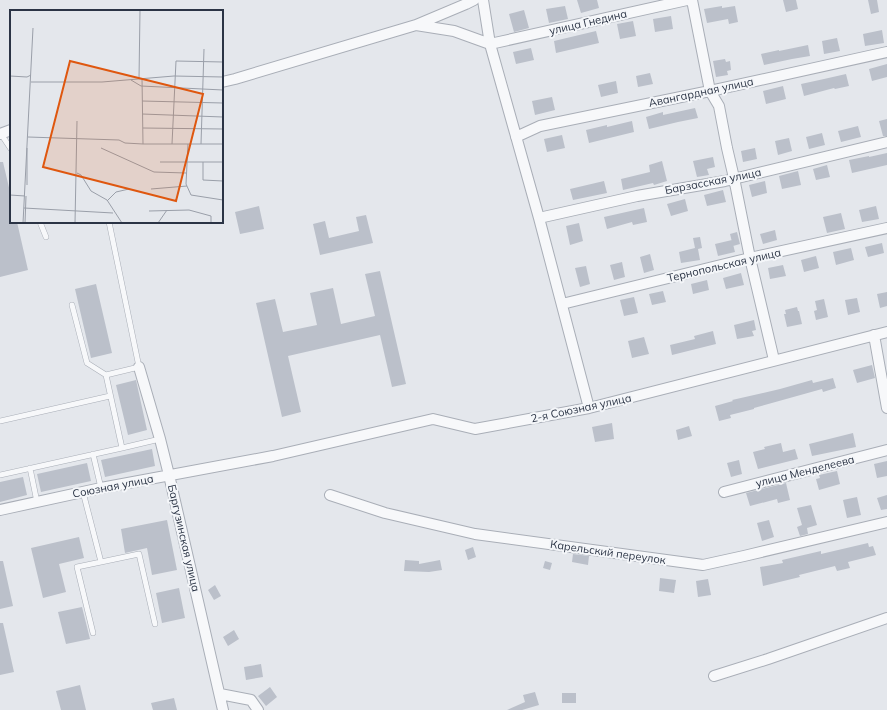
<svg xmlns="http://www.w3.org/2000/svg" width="887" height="710" viewBox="0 0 887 710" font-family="Mulish,sans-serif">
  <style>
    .building { fill: #bbc0ca }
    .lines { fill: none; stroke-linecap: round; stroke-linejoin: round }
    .lane-casing { stroke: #a9aeb7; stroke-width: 6 }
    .street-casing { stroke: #a9aeb7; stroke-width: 12 }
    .lane { stroke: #f7f8fa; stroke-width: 5 }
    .street { stroke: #f7f8fa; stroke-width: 10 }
    .labels { text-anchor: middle; stroke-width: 4; stroke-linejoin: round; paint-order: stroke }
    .street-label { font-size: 11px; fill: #2b3445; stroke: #f4f6f9 }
    .inset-road { fill: none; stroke: #9a9fa9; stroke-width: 1 }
    .view { fill: #df570f; fill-opacity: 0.15; stroke: #df570f; stroke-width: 2 }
    .inset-edge { fill: none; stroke: #2b3445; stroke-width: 2 }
  </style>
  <rect width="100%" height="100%" fill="#e4e7ec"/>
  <path class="building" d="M577 0H597L599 8 581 13Z
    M783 0H796L798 9 786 12Z
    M868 0H877L879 12 871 14Z
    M565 6 568 19 549 23 546 9Z
    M722 6V8L735 6 738 22 729 24 728 19 707 23 704 9Z
    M524 10 529 28 514 32 509 14Z
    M671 16 673 29 655 32 653 19Z
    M633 21 636 36 620 39 617 24Z
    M882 30 884 43 865 46 863 34Z
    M596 31 599 43 556 53 554 41Z
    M837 38 840 51 824 54 822 41Z
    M808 45 810 56 792 59 764 65 761 54 779 50V51Z
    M531 48 534 60 516 64 513 52Z
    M725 59 726 62 730 61 731 70 727 71 728 75 716 77 713 61Z
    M887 64V77L872 81 869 69Z
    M650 73 653 84 638 87 636 76Z
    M846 74 849 86 835 89 834 88 804 96 801 84 824 79Z
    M616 81 618 93 601 97 598 85Z
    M783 86 786 99 766 104 763 91Z
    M552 97 555 110 535 115 532 101Z
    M695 108 698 118 678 122 649 129 646 117 663 112V115Z
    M887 119V136H883L879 121Z
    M632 121 634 132 589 143 586 130 607 125V127Z
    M858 126 861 137 841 142 838 131Z
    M822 133 825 145 809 149 806 137Z
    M562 135 565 148 547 152 544 139Z
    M789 138 792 151 778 155 775 141Z
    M755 148 757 159 743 162 741 151Z
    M887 153V165L852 173 849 160 869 156V157Z
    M713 157 715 167 707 169 709 175 697 177 693 161Z
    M662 161 667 181 654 185 653 183 623 190 621 179 650 172 649 165Z
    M0 162H3L11 196V222H17L28 270 0 277Z
    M827 165 830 177 816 180 813 169Z
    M798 171 801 185 782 189 779 176Z
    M604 181 607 193 573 200 570 189Z
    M765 181 767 193 752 197 749 185Z
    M723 190 726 202 707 206 704 195Z
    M685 199 688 211 671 216 667 204Z
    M259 206 264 229 240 234 235 212Z
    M876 206 879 219 862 222 859 210Z
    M644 208 647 222 633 225 632 222 607 229 604 217Z
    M841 213 845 229 827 233 823 217Z
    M366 215 373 243 320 255 313 224 325 221 329 238 359 231 356 217Z
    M579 223 583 241 570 245 566 226Z
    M775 230 777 240 763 244 760 234Z
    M737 232 740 244 733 246 730 234Z
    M700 237 702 248 698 249 700 260 681 263 679 252 695 248 693 238Z
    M732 240 735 252 718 256 715 244Z
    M882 243 884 253 868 257 865 247Z
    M851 248 854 260 836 265 833 252Z
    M650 254 654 270 644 273 640 257Z
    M816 256 819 268 804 272 801 260Z
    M622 262 625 277 614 280 610 265Z
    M783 265 786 276 770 279 768 268Z
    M586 266 590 284 580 287 575 268Z
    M380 271 406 384 392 387 380 335 288 356 301 412 282 417 256 303 275 299 283 332 317 325 310 293 333 288 341 324 375 316 365 274Z
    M741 273 744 285 726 289 723 278Z
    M707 280 709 290 693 294 691 284Z
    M96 284 112 353 91 358 75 289Z
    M663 291 666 302 652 305 649 294Z
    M887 292V306L880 308 877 294Z
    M634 297 638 313 624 316 620 300Z
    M857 298 860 312 848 315 845 300Z
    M824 299 828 317 816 320 814 311 817 310 815 301Z
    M797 307 798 311H799L802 324 787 327 784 314H786L785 310Z
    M754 320 756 330 752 331 754 336 737 339 734 325Z
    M713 331 716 344 672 355 670 345 695 339 694 336Z
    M644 337 649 354 632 358 628 341Z
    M872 365 875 378 857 383 853 370Z
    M833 378 836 388 823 392 822 389 754 408V409L730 415 731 418 719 421 715 406 733 401 732 400 780 389 812 380 813 383Z
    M136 380 147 430 128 435 116 385Z
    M612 423 614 439 595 442 592 427Z
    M689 426 692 436 678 440 676 430Z
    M853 433 856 447 812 456 809 444Z
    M781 443 783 452 795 449 798 459 758 469 753 452 765 449 764 447Z
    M152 449 155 466 105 477 101 460Z
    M739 460 742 474 731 477 727 463Z
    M887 461V476L877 478 874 464Z
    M87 463 91 481 41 492 37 474Z
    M837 471 840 484 819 490 816 479 820 478 819 475Z
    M23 477 27 495 0 502V482Z
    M786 483 790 500 778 503 777 499 750 506 746 493Z
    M887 495V509L881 510 877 498Z
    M857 497 861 515 847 518 843 500Z
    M811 505 817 525 807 528 808 534 800 536 797 527 802 525 797 508Z
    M167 520 177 570 152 575 147 548 125 553 121 529Z
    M769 520 774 537 762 541 757 523Z
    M79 537 84 558 59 564 66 592 43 598 31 548Z
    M868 543 869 547 873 546 876 555 848 562 850 568 837 571 835 566 799 575 800 577 763 586 760 567 783 563 782 560 821 551V554Z
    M473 547 476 557 468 560 465 550Z
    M573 554 589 556 588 565 572 562Z
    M405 560 419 561V564L440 560 442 570 429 572 404 571Z
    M0 561H3L13 606 0 609Z
    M545 561 552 563 550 570 543 568Z
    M660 578 676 580 674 593 659 591Z
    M708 579 711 595 698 597 696 581Z
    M215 585 221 596 214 600 208 590Z
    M179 588 185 618 162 623 156 593Z
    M82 607 90 639 66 644 58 612Z
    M0 623H3L14 672 0 675Z
    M234 630 239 639 228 646 223 637Z
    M261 664 263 677 246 680 244 667Z
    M80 685 86 710H61L56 691Z
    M270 687 277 697 266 706 258 696Z
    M535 692 539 705 522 710H507L525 702 523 695Z
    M562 693H576V703H562Z
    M174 698 177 710H153L151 703Z"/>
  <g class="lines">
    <defs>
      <path id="lane" d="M1 134 11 149
        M40 222 46 237
        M72 305 87 363 106 375 139 367 109 222
        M0 421 110 396
        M122 448 160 439
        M93 454 101 488
        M30 468 37 502
        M0 475 122 448 106 375
        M83 492 101 562 139 554 155 624
        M93 633 77 567 101 562"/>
      <path id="street" d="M483 0 490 44 539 218 589 408
        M692 0 710 91 719 106 727 148 734 178 750 258 774 360
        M416 25 454 31 490 44 687 0
        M222 82 235 79 416 25 466 4 474 0
        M0 134 11 130
        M516 137 540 126 710 91 887 52
        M539 218 637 196 725 181 887 142
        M562 304 750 258 887 228
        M874 335 887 408
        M139 367 160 439 169 475 223 710
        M724 492 887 450
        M330 495 385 513 475 534 703 565 744 556 887 522
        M0 510 101 488 273 456 433 419 475 429 589 408 887 332
        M714 676 768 659 887 618
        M220 694 251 700 258 710"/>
    </defs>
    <use href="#lane" class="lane-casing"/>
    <use href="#street" class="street-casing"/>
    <use href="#lane" class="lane"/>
    <use href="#street" class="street"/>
  </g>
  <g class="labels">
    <g class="street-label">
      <text transform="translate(588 22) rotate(-13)" y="4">улица Гнедина</text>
      <text transform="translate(701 92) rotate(-12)" y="4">Авангардная улица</text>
      <text transform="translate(713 181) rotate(-11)" y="4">Барзасская улица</text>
      <text transform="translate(724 265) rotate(-13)" y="4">Тернопольская улица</text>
      <text transform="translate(581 408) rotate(-12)" y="4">2-я Союзная улица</text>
      <text transform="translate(805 471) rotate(-14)" y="4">улица Менделеева</text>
      <text transform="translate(113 486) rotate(-11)" y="4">Союзная улица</text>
      <text transform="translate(184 538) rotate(77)" y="4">Баргузинская улица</text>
      <text transform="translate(608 552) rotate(8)" y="4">Карельский переулок</text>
    </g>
  </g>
  <g transform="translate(10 10)">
    <rect width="213" height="213" fill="#e4e7ec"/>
    <path class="inset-road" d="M0 66 17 67 21 65M132 68 133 134M129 69 130 0M121 70 131 76 213 80M21 72H92L164 66 213 67M132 91 213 93M132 104 213 107M133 118 213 119M18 127 109 130 115 133 133 134H213M162 134 166 51 213 52M178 134 176 174 181 185 213 190M191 134 194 39M91 138 144 162 176 163M150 152H213M193 152V170L213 171M67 163 71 165 81 181 97 190 112 213M17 175V138M141 179 177 176M0 185 15 186M97 191 106 182 119 179M14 198 103 203M139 201 179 200 201 206V213M13 213 23 18M15 213 16 186M65 213 67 111M148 213 157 200"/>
    <path class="view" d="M60 51 193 84 166 191 33 157Z"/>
    <rect width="213" height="213" class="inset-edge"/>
  </g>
</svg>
